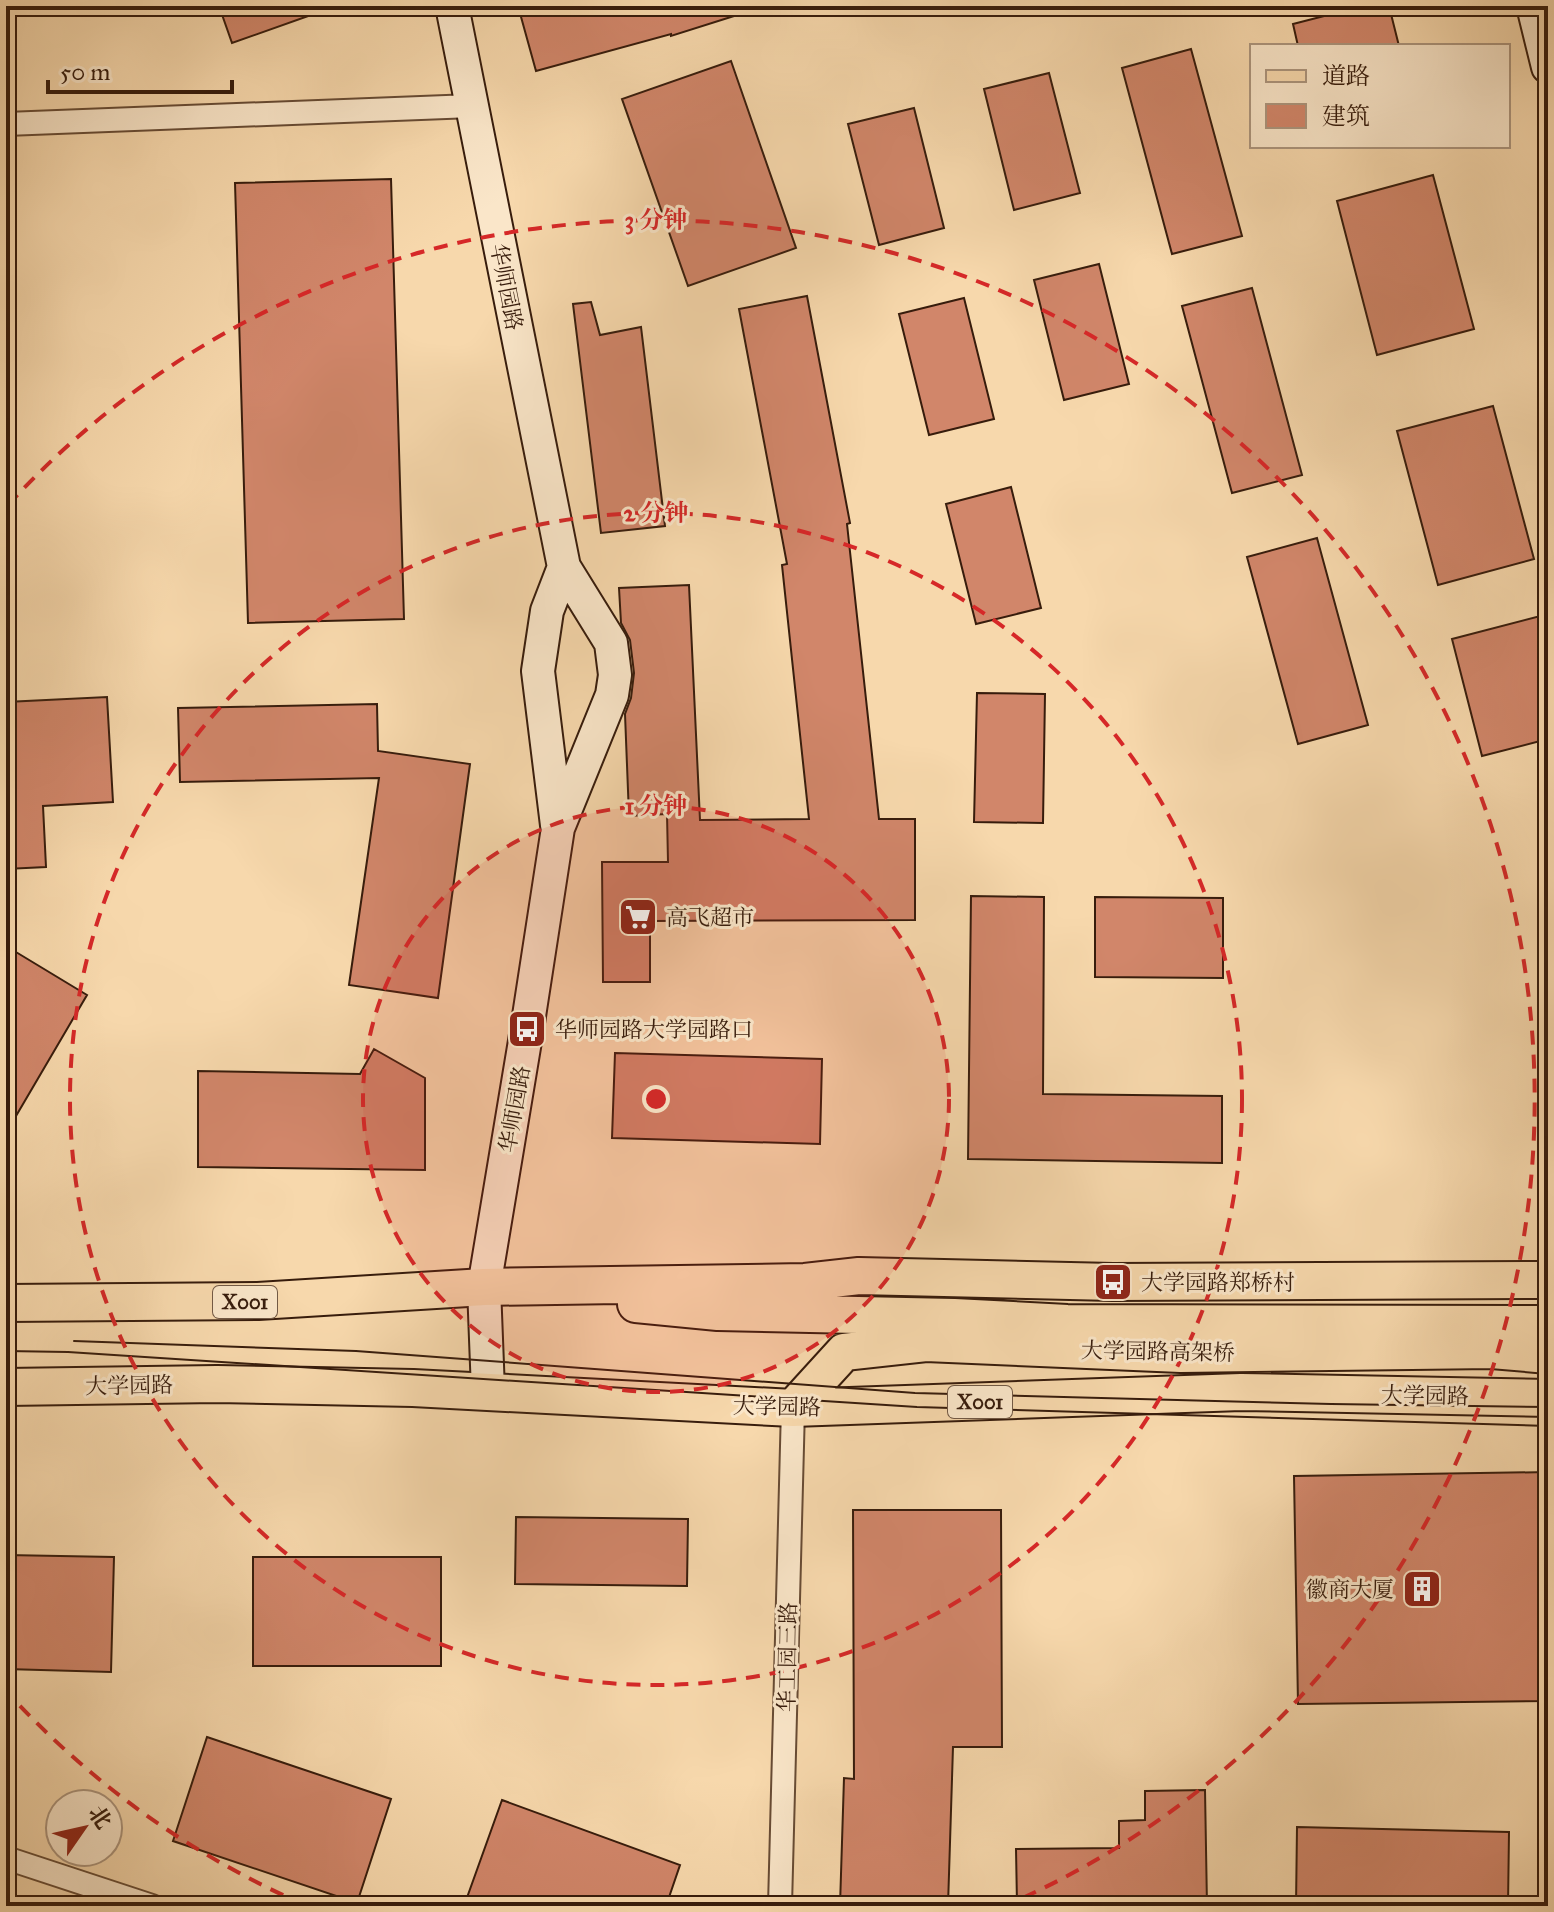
<svg xmlns="http://www.w3.org/2000/svg" width="1554" height="1912" viewBox="0 0 1554 1912" font-family="'IM FELL Great Primer','Noto Serif SC',serif">
  <style>
    .building { fill: #d1866a; stroke: #371c0c; stroke-width: 2 }
    .lines { fill: none; stroke-linecap: round; stroke-linejoin: round }
    .street-casing { stroke: #674b34; stroke-width: 26 }
    .secondary-casing { stroke: #371c0c; stroke-width: 36 }
    .primary-casing { stroke: #371c0c; stroke-width: 40 }
    .street { stroke: #fae6c9; stroke-width: 22 }
    .secondary { stroke: #fae6c9; stroke-width: 32 }
    .primary { stroke: #f7d8ac; stroke-width: 36 }
    .tram { stroke: #371c0c; stroke-width: 2 }
    .ring { fill: none; stroke: #d62828; stroke-width: 4; stroke-dasharray: 14 10 }
    .labels { text-anchor: middle; stroke-width: 6; stroke-linejoin: round; paint-order: stroke }
    .shield { fill: #fae6c9; stroke: #725945; stroke-width: 2 }
    .shield-label { font-size: 20px; font-weight: bold; fill: #371c0c }
    .street-label { font-size: 22px; fill: #371c0c; stroke: #fae6c9 }
    .poi-label { font-size: 22px; fill: #371c0c; stroke: #fae6c9; text-anchor: start }
    .centre { fill: #d62828; stroke: #fae6c9; stroke-width: 4 }
    .ring-label { font-size: 24px; text-anchor: middle; font-weight: bold; fill: #d62828; stroke: #fae6c9; stroke-width: 6; stroke-linejoin: round; paint-order: stroke }
  </style>
  <rect width="100%" height="100%" fill="#f7d8ac"/>
  <filter id="stains"><feTurbulence type="fractalNoise" baseFrequency=".0025" numOctaves="4"/><feColorMatrix values="0 0 0 0 .2 0 0 0 0 .09 0 0 0 0 .02 0 0 0 .5 -.17"/></filter>
  <radialGradient id="worn" r=".72"><stop offset=".6" stop-color="#630" stop-opacity="0"/><stop offset="1" stop-color="#630" stop-opacity=".3"/></radialGradient>
  <path class="building" d="M219 6H328V9L232 43Z
    M518 6H752L753 10 671 36V34L536 71Z
    M1363 6H1389L1399 46H1298L1293 24Z
    M1191 49 1242 236 1172 254 1122 68Z
    M731 61 796 248 688 286 622 99Z
    M1049 73 1080 193 1014 210 984 89Z
    M914 108 944 228 879 245 848 124Z
    M1433 175 1474 329 1377 355 1337 201Z
    M391 179 404 619 248 623 235 183Z
    M1099 264 1129 384 1064 400 1034 280Z
    M1252 288 1302 475 1232 493 1182 306Z
    M807 296 850 523 847 524 879 819H915V920L650 921V982H603L602 862H668L667 814 629 816 625 714 631 698 634 673 630 640 621 623 619 588 689 585 700 820 809 819 782 565 787 564 739 309Z
    M964 298 994 419 929 435 899 314Z
    M591 302 600 335 641 327 665 526 601 533 573 304Z
    M1493 406 1534 559 1438 585 1397 431Z
    M1011 487 1041 608 976 624 946 504Z
    M1317 538 1368 725 1298 744 1247 557Z
    M1548 614V739L1482 756 1452 639Z
    M977 693 1045 694 1043 823 974 822Z
    M107 697 113 802 43 806 46 867 6 869V702Z
    M377 704 378 751 470 764 438 998 349 985 379 778 180 782 178 708Z
    M971 896 1044 897 1043 1094 1222 1096V1163L968 1159Z
    M1095 897 1223 898V978L1095 977Z
    M6 946 87 995 6 1133Z
    M374 1049 425 1078V1170L198 1167V1071L360 1074Z
    M615 1053 822 1059 820 1144 612 1138Z
    M1548 1472V1701L1298 1704 1294 1476Z
    M853 1510H1001L1002 1747H953L948 1906H840L844 1778 854 1779Z
    M516 1517 688 1519 687 1586 515 1584Z
    M6 1555 114 1557 111 1672 6 1669Z
    M253 1557H441V1666H253Z
    M207 1737 391 1799 357 1903 173 1841Z
    M1205 1790 1207 1906H1118V1903L1017 1904 1016 1849 1119 1848V1821L1145 1820V1791Z
    M502 1800 680 1865 666 1906H464Z
    M1297 1827 1509 1832 1508 1906H1296Z"/>
  <g class="lines">
    <defs>
      <path id="street" d="M6 124 472 106
        M6 1858 152 1906
        M780 1906 793 1408"/>
      <path id="secondary" d="M452 6 564 567 611 643 615 675 612 695 558 828 527 1029 484 1287 488 1391
        M1533 6 1548 67
        M557 825 538 671 547 611 564 567"/>
      <path id="primary" d="M6 1303 258 1301 484 1287 805 1282 859 1276 1113 1282 1548 1280
        M636 1304 718 1312 954 1317 1067 1323 1548 1324
        M6 1387 217 1384 413 1388 793 1408 1241 1392 1548 1398
        M793 1408 844 1352 926 1343 1181 1354 1492 1350 1548 1355"/>
    </defs>
    <use href="#street" class="street-casing"/>
    <use href="#secondary" class="secondary-casing"/>
    <use href="#primary" class="primary-casing"/>
    <use href="#street" class="street"/>
    <use href="#secondary" class="secondary"/>
    <use href="#primary" class="primary"/>
    <path class="tram" d="M74 1341 356 1351 915 1393 1331 1404 1548 1407
      M6 1351 68 1352 917 1407 1548 1426"/>
  </g>
  <circle cx="656" cy="1099" r="293" fill="#d62828" fill-opacity=".12"/>
  <g class="ring">
    <circle cx="656" cy="1099" r="293"/>
    <circle cx="656" cy="1099" r="586"/>
    <path d="M305 1905A879 879 0 0 1 8 1693M8 505A879 879 0 1 1 1007 1905"/>
  </g>
  <defs>
    <symbol id="supermarket-square" viewBox="-11 -11 22 22"><rect x="-9" y="-9" width="18" height="18" rx="4" fill="#8f2418" stroke="#fae6c9"/><path d="M-6-5.5h2.5l.6 2H6L4.5 2H-2.5L-4.4-4H-6ZM-1.5 3.2a1.3 1.3 0 1 0 .1 0ZM3 3.2a1.3 1.3 0 1 0 .1 0Z" fill="#fff"/></symbol>
    <symbol id="bus-square" viewBox="-11 -11 22 22"><rect x="-9" y="-9" width="18" height="18" rx="4" fill="#8f2418" stroke="#fae6c9"/><path d="M-5-6H5V4H4V6H2V4H-2V6H-4V4H-5ZM-3.5-4V0h7V-4ZM-3.5 1.2v1.5H-2V1.2ZM2 1.2v1.5H3.5V1.2Z" fill="#fff"/></symbol>
    <symbol id="building-square" viewBox="-11 -11 22 22"><rect x="-9" y="-9" width="18" height="18" rx="4" fill="#8f2418" stroke="#fae6c9"/><path d="M-4-6H4V6H1V3H-1V6H-4ZM-2.5-4.3h1.7v1.8h-1.7ZM.8-4.3h1.7v1.8H.8ZM-2.5-1h1.7V.8h-1.7ZM.8-1h1.7V.8H.8Z" fill="#fff"/></symbol>
  </defs>
  <g fill-rule="evenodd">
    <use href="#supermarket-square" x="616" y="895" width="44" height="44"/>
    <use href="#bus-square" x="505" y="1007" width="44" height="44"/>
    <use href="#bus-square" x="1091" y="1260" width="44" height="44"/>
    <use href="#building-square" x="1400" y="1567" width="44" height="44"/>
  </g>
  <g class="labels">
    <g class="shield">
      <rect x="213" y="1286" width="64" height="32" rx="6"/>
      <rect x="948" y="1386" width="64" height="32" rx="6"/>
    </g>
    <g class="shield-label">
      <text x="245" y="1309">X001</text>
      <text x="980" y="1409">X001</text>
    </g>
    <g class="street-label">
      <text transform="translate(507 287) rotate(79)" y="8">华师园路</text>
      <text transform="translate(514 1109) rotate(-80)" y="8">华师园路</text>
      <text transform="translate(1158 1351) rotate(1)" y="8">大学园路高架桥</text>
      <text transform="translate(129 1385) rotate(-1)" y="8">大学园路</text>
      <text transform="translate(1425 1395) rotate(1)" y="8">大学园路</text>
      <text transform="translate(777 1406) rotate(1)" y="8">大学园路</text>
      <text transform="translate(787 1657) rotate(-89)" y="8">华工园三路</text>
    </g>
    <g class="poi-label">
      <text x="666" y="925">高飞超市</text>
      <text x="555" y="1037">华师园路大学园路口</text>
      <text x="1141" y="1290">大学园路郑桥村</text>
      <text x="1394" y="1597" text-anchor="end">徽商大厦</text>
    </g>
  </g>
  <circle cx="656" cy="1099" r="12" class="centre"/>
  <g class="ring-label">
    <text x="656" y="228">3 分钟</text>
    <text x="656" y="521">2 分钟</text>
    <text x="656" y="814">1 分钟</text>
  </g>
  <rect width="1554" height="1912" fill="none" stroke="#f7d8ac" stroke-width="32"/>
  <rect x="8" y="8" width="1538" height="1896" fill="none" stroke="#371c0c" stroke-width="4"/>
  <rect x="16" y="16" width="1522" height="1880" fill="none" stroke="#371c0c" stroke-width="2"/>
  <rect x="1250" y="44" width="260" height="104" fill="#fae6c9" stroke="#ac957d" stroke-width="2"/>
  <rect x="1266" y="70" width="40" height="12" fill="#f7d8ac" stroke="#ac957d" stroke-width="2"/>
  <text x="1322" y="84" font-size="24" fill="#371c0c">道路</text>
  <rect x="1266" y="104" width="40" height="24" fill="#d1866a" stroke="#ac957d" stroke-width="2"/>
  <text x="1322" y="124" font-size="24" fill="#371c0c">建筑</text>
  <g transform="translate(84 1828) rotate(56)"><circle r="38" fill="#fae6c9" stroke="#ac957d" stroke-width="2"/>
  <path d="M0-6L14 30L0 20L-14 30Z" fill="#8f2418"/>
  <text y="-12" font-size="22" font-weight="bold" text-anchor="middle" fill="#371c0c">北</text>
  </g>
  <path d="M48 80v12h184v-12" fill="none" stroke="#371c0c" stroke-width="4"/>
  <text x="60" y="80" font-size="24" fill="#371c0c" stroke="#fae6c9" stroke-width="6" paint-order="stroke">50 m</text>
  <rect width="100%" height="100%" filter="url(#stains)"/>
  <rect width="100%" height="100%" fill="url(#worn)"/>
</svg>
